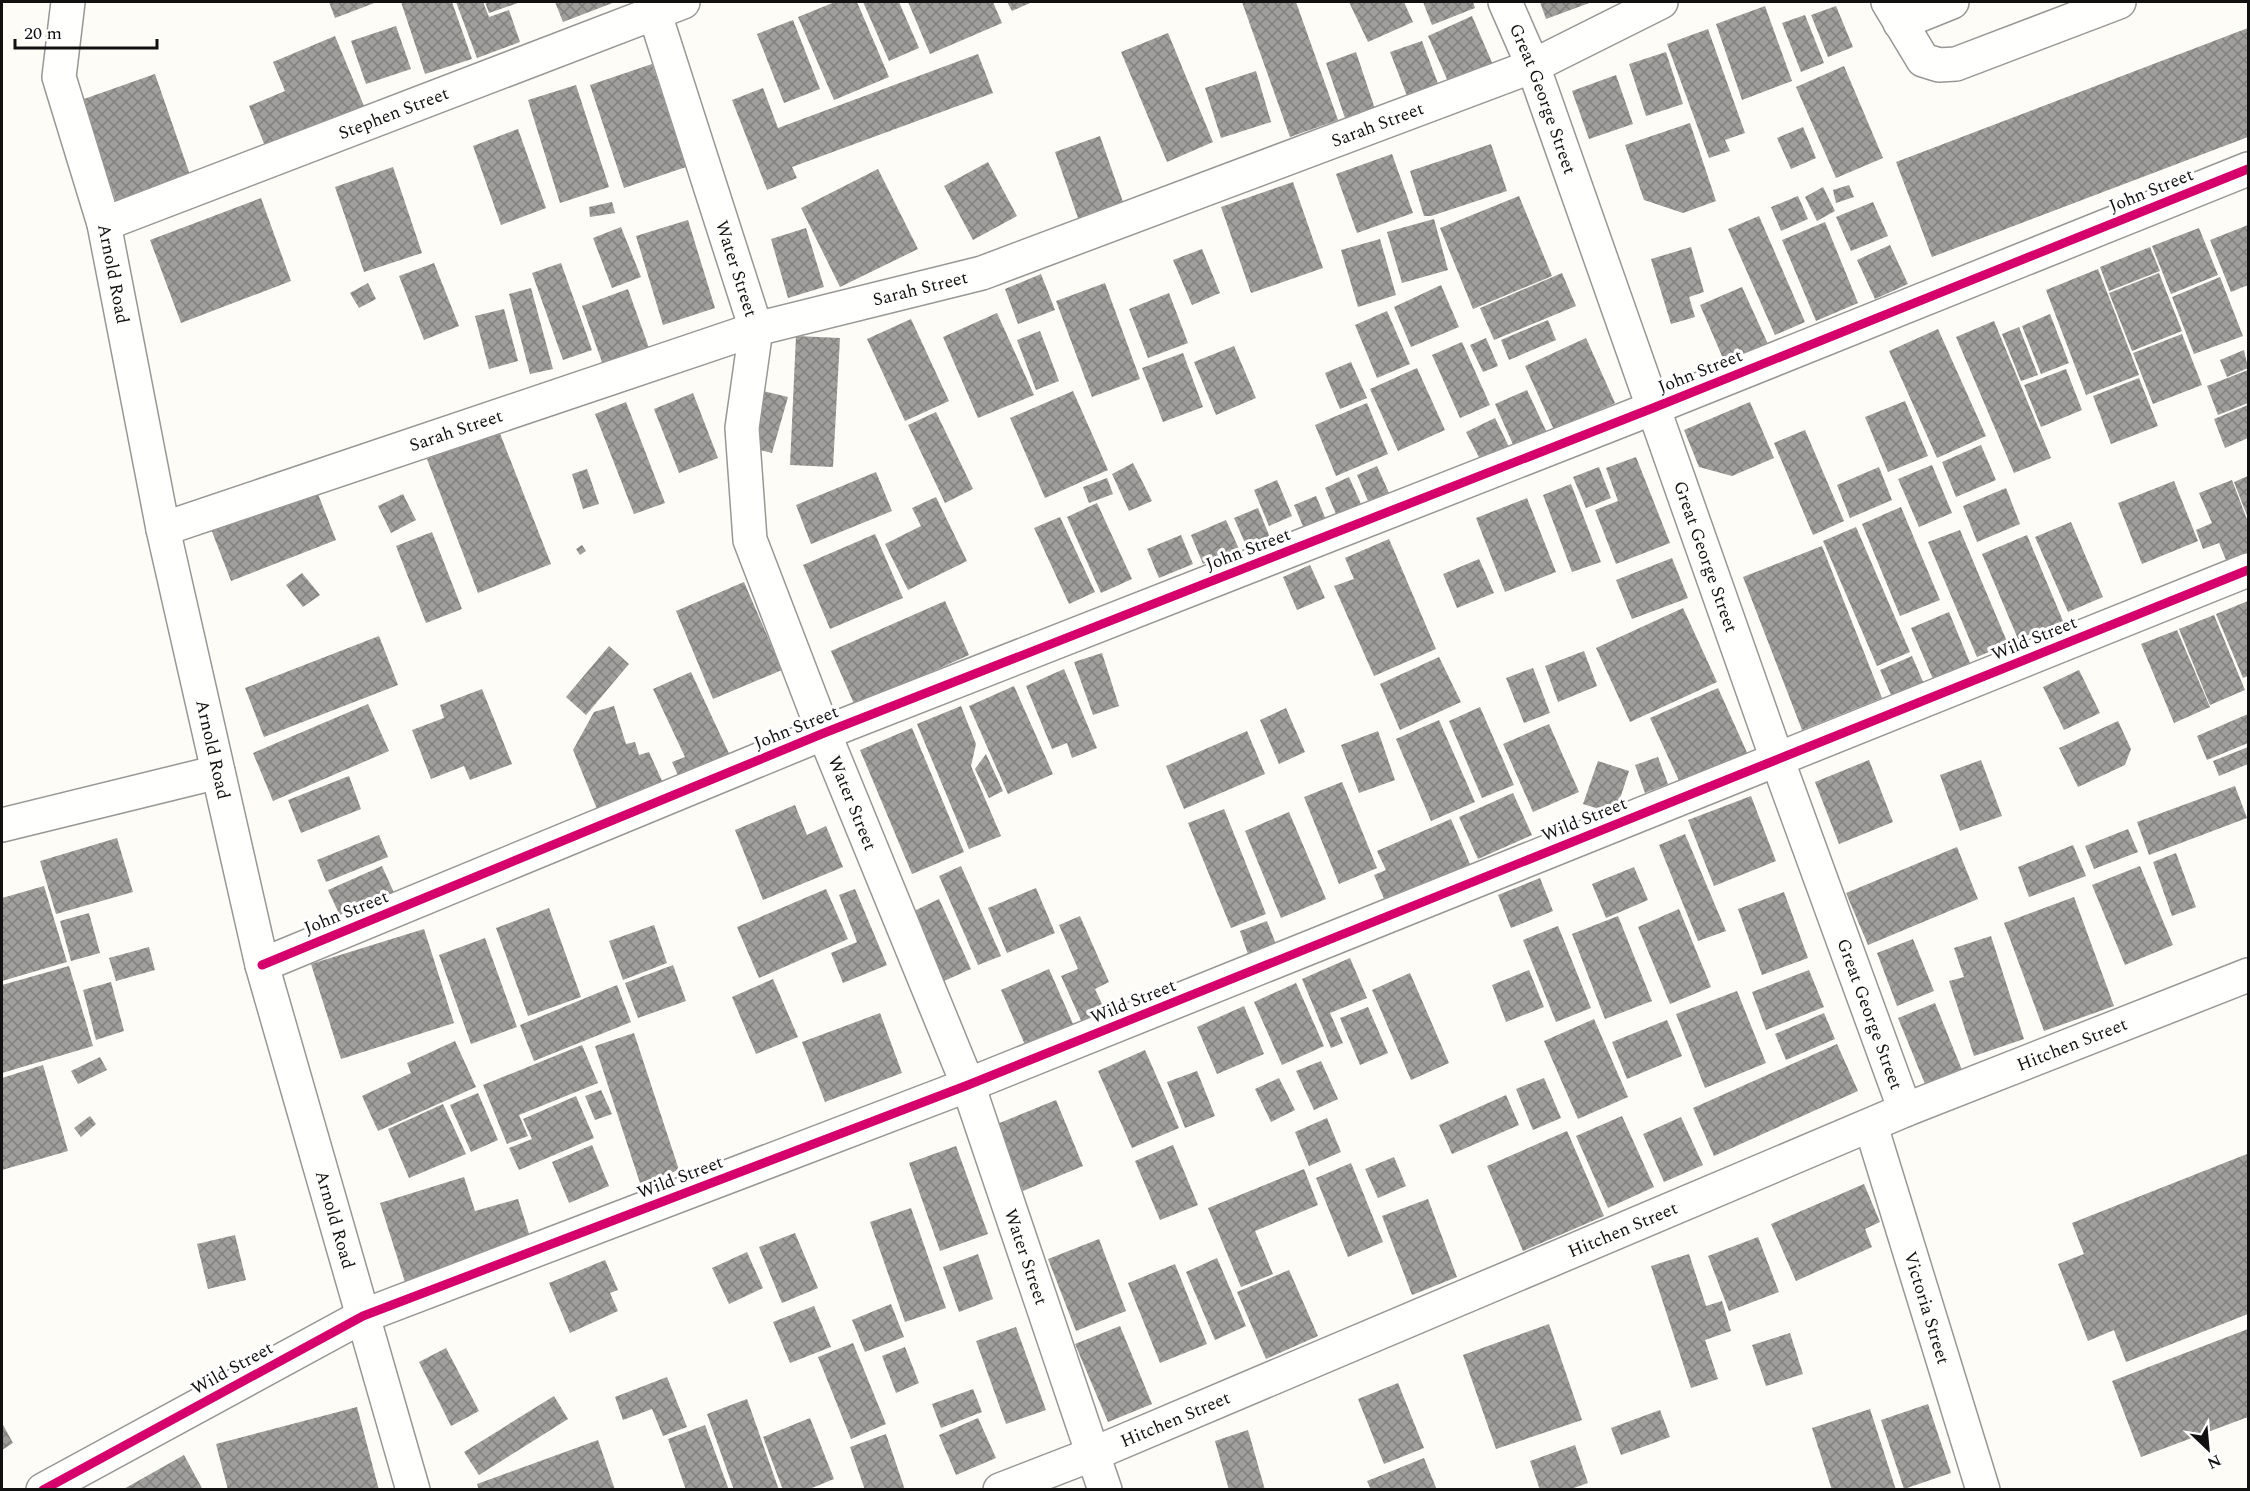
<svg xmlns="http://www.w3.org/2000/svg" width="2250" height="1491" viewBox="0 0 2250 1491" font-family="Spectral,serif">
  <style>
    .building { fill: url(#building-cross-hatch) }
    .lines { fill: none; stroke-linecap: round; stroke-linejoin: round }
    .minor-casing { stroke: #979795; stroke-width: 36 }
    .minor { stroke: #fffffe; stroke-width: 33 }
    .cycleway-casing { stroke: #fff; stroke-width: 13 }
    .cycleway { stroke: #d6006c; stroke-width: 9 }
    .labels { text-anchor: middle; stroke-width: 6; stroke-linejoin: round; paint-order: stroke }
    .street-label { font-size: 18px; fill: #111; stroke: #fff }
  </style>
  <defs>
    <pattern id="building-cross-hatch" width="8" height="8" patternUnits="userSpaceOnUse" patternTransform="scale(1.5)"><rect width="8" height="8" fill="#a19f9c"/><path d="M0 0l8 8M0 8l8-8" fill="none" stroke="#82807e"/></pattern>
  </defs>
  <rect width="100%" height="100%" fill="#fdfcf7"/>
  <path class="building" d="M329 2H377L335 18Z
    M401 2H452L472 59 425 74Z
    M456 2H483L489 17 509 10 520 42 477 58Z
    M485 2H521L489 13Z
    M555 2H615L563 22Z
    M835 2H857L889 77 834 100 798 17Z
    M863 2H899L919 48 889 61Z
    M908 2H993L1002 23 930 54Z
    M1007 2H1032L1012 11Z
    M1242 2H1296L1338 120 1290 137Z
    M1349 2H1404L1413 22 1368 42Z
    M1423 2H1473L1475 8 1432 25Z
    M1540 2H1592L1546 19Z
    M1765 6 1792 81 1742 100 1716 24Z
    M1836 6 1853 47 1828 57 1811 15Z
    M1805 15 1824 63 1801 72 1782 23Z
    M1472 16 1494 67 1450 86 1428 36Z
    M793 20 820 89 784 103 757 34Z
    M396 26 411 69 366 84 351 41Z
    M2248 28V137L1932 257 1896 162Z
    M1708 29 1745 133 1725 140 1730 151 1709 158 1667 44Z
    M1168 33 1213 142 1167 162 1121 52Z
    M335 36 364 106 265 146 249 106 285 91 273 62Z
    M1422 41 1440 89 1409 101 1390 52Z
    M1356 52 1375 109 1345 118 1326 63Z
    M1666 52 1683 104 1646 116 1629 64Z
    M978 54 993 93 792 167 797 178 767 190 732 100 763 88 778 128Z
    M652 64 686 167 624 188 590 85Z
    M1844 66 1883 158 1836 178 1796 87Z
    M1256 71 1271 122 1221 138 1205 88Z
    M155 74 190 175 116 201 81 100Z
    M1616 75 1633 124 1589 139 1572 91Z
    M576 85 609 187 560 203 528 100Z
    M1690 123 1716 201 1683 213 1644 200 1625 145Z
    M1803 127 1816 158 1791 169 1777 138Z
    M518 129 546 208 501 225 473 146Z
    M1100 136 1123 202 1078 218 1055 152Z
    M1491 144 1507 191 1431 216H1424L1410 171Z
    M1392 154 1413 213 1357 233 1336 174Z
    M988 162 1017 216 973 240 944 186Z
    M393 167 422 253 364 272 335 187Z
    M878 169 918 249 840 287 801 208Z
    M1293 182 1323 268 1251 293 1221 207Z
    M1849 185 1854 197 1836 203 1833 190Z
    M1823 187 1835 211 1817 221 1805 197Z
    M1519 196 1552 276 1473 309 1440 228Z
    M1798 196 1808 219 1781 231 1771 207Z
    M261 198 291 281 181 323 150 240Z
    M612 202 615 213 590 217 589 207Z
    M1873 202 1888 236 1851 251 1836 217Z
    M1759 216 1805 322 1775 335 1728 229Z
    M1434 219 1448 270 1402 283 1387 232Z
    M688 220 715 308 663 325 636 236Z
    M1825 222 1858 303 1816 321 1782 240Z
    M2248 225V285L2231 292 2210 240Z
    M621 227 641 277 612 288 593 238Z
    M806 228 824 287 788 298 771 239Z
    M2199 228 2218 275 2171 294 2152 246Z
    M1380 239 1396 295 1358 307 1341 250Z
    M1890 245 1908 284 1875 299 1857 260Z
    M1691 247 1704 292 1689 297 1695 317 1671 324 1651 259Z
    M2150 247 2160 271 2109 291 2100 267Z
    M1202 249 1220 293 1192 305 1173 260Z
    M434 263 459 326 424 340 399 276Z
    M561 263 592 350 563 360 532 273Z
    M2098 269 2139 375 2086 395 2046 290Z
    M1562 273 1576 306 1494 340 1480 308Z
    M2159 273 2182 331 2132 351 2109 293Z
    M1041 274 1055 310 1018 324 1005 289Z
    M2220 277 2243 336 2194 354 2172 297Z
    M368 283 376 299 359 308 350 293Z
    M1105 283 1140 379 1092 397 1056 301Z
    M1441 285 1459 327 1411 347 1394 307Z
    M1742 287 1768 344 1725 363 1700 305Z
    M531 288 553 369 530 374 509 294Z
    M628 289 649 348 603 365 582 306Z
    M1169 293 1188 343 1148 358 1129 309Z
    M504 309 518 361 489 369 475 316Z
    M1387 311 1410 364 1377 378 1355 325Z
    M997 313 1034 395 978 418 943 337Z
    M2050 314 2069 363 2041 374 2022 326Z
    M911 319 949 401 905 421 867 339Z
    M1548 320 1556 340 1509 360 1501 340Z
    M1994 321 2051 458 2014 473 1956 337Z
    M2019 327 2038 375 2021 381 2002 334Z
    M1938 329 1986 436 1937 458 1889 351Z
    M1040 331 1059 381 1036 390 1017 340Z
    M2182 334 2202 385 2153 404 2133 353Z
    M796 336 840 338 833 467 790 465Z
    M1486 338 1498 366 1483 372 1470 345Z
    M1586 338 1615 403 1554 430 1525 366Z
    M1462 342 1490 405 1460 418 1432 355Z
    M1234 346 1256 398 1216 415 1194 362Z
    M2244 350 2248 368 2227 377 2220 360Z
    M1183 353 1203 407 1163 422 1142 368Z
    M1351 362 1367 398 1340 409 1325 373Z
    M1417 368 1445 430 1398 451 1370 389Z
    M2066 369 2082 410 2041 427 2024 385Z
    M2248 370V403L2218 415 2207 386Z
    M2139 378 2158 426 2111 444 2093 396Z
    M759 390 788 397 772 453 747 447Z
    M1527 390 1548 435 1515 449 1495 404Z
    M1073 391 1108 470 1045 498 1010 418Z
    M693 393 718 458 679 473 654 409Z
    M1905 401 1928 456 1888 472 1865 417Z
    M626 402 665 503 634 514 595 414Z
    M1750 402 1774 458 1732 476 1699 467 1684 430Z
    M1367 403 1388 454 1336 476 1315 425Z
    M2248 405V438L2225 448 2214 419Z
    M936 412 973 489 945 503 908 425Z
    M1495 418 1511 451 1483 465 1466 432Z
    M1805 430 1844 521 1813 535 1774 443Z
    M499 431 551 564 478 593 427 459Z
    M1981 445 1996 480 1956 497 1942 462Z
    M1636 457 1670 543 1616 564 1595 510 1618 501 1606 468Z
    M1133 463 1152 501 1129 511 1112 474Z
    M1932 465 1952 513 1919 527 1898 479Z
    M1377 466 1389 493 1368 501 1357 475Z
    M1599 467 1611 498 1586 508 1573 477Z
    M1879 467 1892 500 1850 518 1837 485Z
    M587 469 599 504 583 509 572 474Z
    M876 472 892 511 811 544 796 505Z
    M2248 476V518L2234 482Z
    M1349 477 1361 504 1336 514 1325 488Z
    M1107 478 1113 494 1089 503 1083 487Z
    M1277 480 1292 516 1269 526 1254 490Z
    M2232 480 2248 522V552L2226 560 2219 543 2203 549 2196 530 2212 523 2199 493Z
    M2174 481 2198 541 2142 564 2118 503Z
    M1571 484 1601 562 1572 572 1543 495Z
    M2006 488 2020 524 1977 542 1963 506Z
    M316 489 336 540 231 581 211 529Z
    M403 494 416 520 391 533 378 506Z
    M1316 496 1327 522 1305 531 1294 505Z
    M936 497 967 561 908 590 885 544 921 526 912 508Z
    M1527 498 1556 572 1505 592 1476 518Z
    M1097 503 1132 579 1101 593 1067 517Z
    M1901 507 1940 600 1900 616 1862 524Z
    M1258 508 1271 540 1248 550 1234 518Z
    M1060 517 1095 592 1069 604 1034 528Z
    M1226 520 1239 549 1203 564 1191 535Z
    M2071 522 2103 597 2068 612 2035 537Z
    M1856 527 1910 652 1877 666 1823 541Z
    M1960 530 2008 644 1977 657 1928 542Z
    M432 532 462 609 426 623 396 546Z
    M875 534 903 598 830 629 803 565Z
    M1181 535 1193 564 1159 578 1147 549Z
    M2027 535 2063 621 2018 639 1982 554Z
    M1389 539 1436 649 1374 676 1334 586 1354 579 1345 558Z
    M582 545 586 551 580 555 576 549Z
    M1822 546 1882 698 1802 730 1743 577Z
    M1672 558 1688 598 1632 619 1616 580Z
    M1479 559 1494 593 1457 608 1443 574Z
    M1310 565 1325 598 1297 610 1283 577Z
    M302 573 320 595 303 607 286 585Z
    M744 582 782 670 713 699 676 611Z
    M945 601 969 655 855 706 831 651Z
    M2248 601V676L2243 678 2216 614Z
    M1683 608 1717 682 1630 722 1596 648Z
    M1949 612 1970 663 1933 679 1911 628Z
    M2214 615 2245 690 2210 705 2179 629Z
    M2177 630 2210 707 2174 723 2141 644Z
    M379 636 398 685 264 737 245 688Z
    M609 646 629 664 586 715 566 697Z
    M1584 651 1597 686 1558 702 1545 666Z
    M1102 653 1119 706 1093 715 1074 662Z
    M1912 656 1924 684 1892 697 1880 670Z
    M1439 657 1461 702 1400 730 1380 684Z
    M1533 668 1550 713 1524 723 1506 678Z
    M1064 669 1097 748 1072 758 1067 743 1052 749 1026 686Z
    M2079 670 2100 713 2064 730 2043 687Z
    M691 672 733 762 682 784 672 762 685 757 653 689Z
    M1014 686 1053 774 1008 794 969 706Z
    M1718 688 1749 757 1682 787 1650 718Z
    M482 689 512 764 470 780 464 766 431 779 412 730 444 718 440 705Z
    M368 704 389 751 273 801 253 753Z
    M614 706 626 744 635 742 639 755 649 752 663 783 599 814 573 750 594 712Z
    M961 706 976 744 971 766 1001 836 969 849 917 724Z
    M1480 707 1514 785 1482 798 1449 721Z
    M1286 708 1305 752 1279 764 1260 720Z
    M2248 714V743L2207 760 2197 736Z
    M1439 720 1475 802 1431 821 1396 739Z
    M2118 721 2131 749 2125 765 2078 787 2059 748Z
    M1549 724 1579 792 1533 812 1503 744Z
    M912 728 964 852 912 874 860 750Z
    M1247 731 1265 774 1184 809 1166 766Z
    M1378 731 1395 780 1359 793 1341 745Z
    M2248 747V764L2219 776 2213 761Z
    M986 754 1003 791 989 798 975 769Z
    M1658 757 1668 784 1645 793 1635 765Z
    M1869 760 1893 822 1839 844 1815 782Z
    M1981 760 2002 816 1960 831 1940 775Z
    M1598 761 1629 771 1615 814 1583 804Z
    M349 776 361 809 301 833 288 800Z
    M1342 782 1377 868 1339 884 1304 797Z
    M2235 786 2247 818 2149 855 2137 822Z
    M1513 793 1532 835 1478 859 1459 817Z
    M1751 796 1776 861 1714 886 1688 820Z
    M795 805 807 835 826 826 843 867 763 900 735 830Z
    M1224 809 1266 914 1231 928 1188 823Z
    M1289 812 1326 899 1281 918 1245 831Z
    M1451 819 1470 864 1385 901 1374 875 1386 870 1377 851Z
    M2128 829 2138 852 2094 869 2085 846Z
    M1685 834 1726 931 1698 941 1659 845Z
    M379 835 388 857 326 882 317 860Z
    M117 838 133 892 56 914 40 861Z
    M2073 845 2086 876 2029 897 2018 867Z
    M1957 847 1978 899 1868 945 1846 893Z
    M2176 853 2196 907 2172 916 2153 862Z
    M382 866 395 895 341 918 328 890Z
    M961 866 1001 956 978 965 939 876Z
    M2140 866 2173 945 2125 965 2092 885Z
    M1634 867 1648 900 1606 918 1592 884Z
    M1540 878 1553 911 1511 928 1498 895Z
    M44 886 67 962 2 981V898Z
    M1036 888 1055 933 1007 953 988 908Z
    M826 889 848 939 759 978 737 927Z
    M855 889 887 965 843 983 831 953 857 942 839 895Z
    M1784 892 1808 958 1762 975 1738 909Z
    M2074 897 2114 1006 2044 1031 2004 923Z
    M939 899 971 969 944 981 912 912Z
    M549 908 581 997 528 1016 496 928Z
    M1679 909 1711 987 1670 1004 1638 927Z
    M89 913 100 953 71 961 60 921Z
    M1080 916 1109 982 1095 989 1107 1015 1083 1025 1061 976 1078 969 1059 925Z
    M1618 916 1652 1001 1605 1019 1572 934Z
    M1267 921 1277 947 1249 957 1240 931Z
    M654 925 667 963 623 980 609 941Z
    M1558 926 1591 1008 1556 1022 1523 940Z
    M424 929 454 1023 341 1059 311 964Z
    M1991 936 2024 1039 1974 1056 1949 981 1964 977 1954 948Z
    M485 938 517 1027 471 1044 439 955Z
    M1913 939 1934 991 1897 1006 1877 953Z
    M149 947 155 970 116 981 109 958Z
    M1350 958 1367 998 1330 1013 1343 1043 1331 1048 1302 979Z
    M673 965 686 1001 638 1018 625 983Z
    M69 966 93 1046 2 1073V985Z
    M1049 969 1074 1026 1026 1047 1001 990Z
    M1529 970 1544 1007 1506 1022 1492 985Z
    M1809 970 1824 1007 1766 1030 1752 992Z
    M1410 973 1449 1063 1411 1080 1372 990Z
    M773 979 798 1037 756 1054 732 997Z
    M111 982 124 1031 96 1040 83 990Z
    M1296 983 1324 1046 1282 1065 1254 1002Z
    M617 985 631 1022 534 1061 520 1025Z
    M1737 991 1766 1063 1705 1088 1676 1014Z
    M1935 1003 1962 1070 1925 1084 1898 1018Z
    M1244 1006 1264 1054 1217 1074 1197 1027Z
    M1368 1007 1388 1053 1360 1065 1340 1018Z
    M880 1013 902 1073 825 1102 802 1042Z
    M1824 1013 1835 1039 1786 1060 1775 1034Z
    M1594 1019 1628 1097 1578 1119 1544 1041Z
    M1667 1020 1682 1056 1627 1079 1612 1042Z
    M634 1033 679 1170 640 1183 595 1046Z
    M455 1041 476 1087 378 1131 362 1096 411 1073 407 1063Z
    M1837 1044 1858 1091 1714 1156 1693 1108Z
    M582 1045 598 1083 519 1115 528 1136 507 1144 483 1085Z
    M1145 1050 1179 1128 1132 1148 1098 1071Z
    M100 1057 107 1070 78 1084 71 1071Z
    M1321 1061 1338 1099 1314 1110 1296 1071Z
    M43 1065 68 1151 2 1170V1078Z
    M1197 1071 1215 1116 1185 1128 1167 1082Z
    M1279 1078 1295 1110 1271 1122 1255 1089Z
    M1544 1078 1561 1118 1533 1130 1516 1089Z
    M601 1090 612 1114 595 1120 585 1096Z
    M478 1093 498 1140 471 1152 450 1105Z
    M1506 1095 1519 1125 1452 1154 1439 1125Z
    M576 1096 594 1138 519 1170 509 1148 532 1139 523 1119Z
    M1056 1100 1083 1166 1023 1191 997 1124Z
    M443 1104 466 1154 409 1178 388 1129Z
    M90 1116 96 1124 81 1137 74 1128Z
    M1622 1116 1654 1187 1608 1208 1576 1136Z
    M1681 1117 1703 1165 1664 1182 1643 1134Z
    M1327 1118 1341 1152 1309 1166 1295 1132Z
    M1567 1131 1604 1216 1523 1251 1487 1166Z
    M592 1145 609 1186 569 1203 552 1162Z
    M1173 1145 1198 1205 1160 1220 1135 1161Z
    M956 1146 988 1234 940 1251 909 1163Z
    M2247 1154 2248 1159V1314L2126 1362 2114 1330 2088 1341 2058 1264 2084 1254 2072 1223Z
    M1394 1157 1406 1186 1378 1198 1365 1169Z
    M1351 1163 1383 1242 1348 1257 1316 1178Z
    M1304 1169 1318 1205 1255 1231 1273 1274 1241 1287 1208 1208Z
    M464 1177 475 1211 518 1199 532 1243 405 1282 380 1203Z
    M1864 1184 1880 1222 1865 1229 1872 1247 1796 1281 1771 1224Z
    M1428 1199 1457 1277 1412 1295 1382 1216Z
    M911 1208 946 1308 905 1322 870 1222Z
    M795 1233 818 1288 782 1303 759 1247Z
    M235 1235 246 1280 208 1289 197 1244Z
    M1758 1237 1779 1292 1729 1311 1708 1256Z
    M1099 1239 1126 1311 1076 1331 1048 1259Z
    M747 1252 763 1288 729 1304 712 1268Z
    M978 1254 993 1299 959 1312 943 1267Z
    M1689 1254 1706 1306 1722 1301 1731 1331 1705 1340 1718 1379 1691 1388 1651 1266Z
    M1217 1258 1246 1326 1215 1340 1186 1272Z
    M605 1260 618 1290 610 1293 618 1311 570 1333 549 1283Z
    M1175 1264 1207 1344 1160 1363 1128 1283Z
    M1289 1270 1318 1336 1266 1359 1237 1292Z
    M891 1304 904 1337 865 1352 852 1320Z
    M814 1306 831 1347 790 1363 773 1322Z
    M1549 1324 1582 1420 1496 1449 1463 1355Z
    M1120 1326 1152 1404 1108 1422 1075 1344Z
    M1016 1327 1046 1410 1006 1424 976 1341Z
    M2248 1329V1417L2141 1457 2112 1381Z
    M1790 1333 1803 1374 1766 1386 1752 1345Z
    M853 1343 886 1424 851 1439 818 1357Z
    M905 1347 919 1383 896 1393 882 1356Z
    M446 1348 479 1411 451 1426 419 1362Z
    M667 1377 687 1427 663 1436 652 1409 623 1420 615 1397Z
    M1398 1383 1424 1448 1384 1464 1358 1399Z
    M973 1389 982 1412 941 1428 932 1404Z
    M554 1396 568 1419 479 1475 464 1452Z
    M747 1399 779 1490H734L707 1414Z
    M1928 1404 1951 1473 1904 1489 1881 1420Z
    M357 1407 379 1490H228L216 1444Z
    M1870 1409 1896 1490H1832L1812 1428Z
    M1660 1410 1670 1437 1621 1455 1611 1428Z
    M810 1418 834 1479 807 1490H783L763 1437Z
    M978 1418 996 1458 956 1475 939 1435Z
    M2 1423 13 1443 2 1450Z
    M705 1425 729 1490H686L668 1439Z
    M1248 1430 1265 1490H1229L1215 1441Z
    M886 1434 905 1490H865L850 1447Z
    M598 1440 615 1490H479L477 1484Z
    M1575 1445 1588 1483 1568 1490H1540L1530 1461Z
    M184 1455 203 1490H122Z
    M1424 1458 1437 1490H1371L1367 1481Z"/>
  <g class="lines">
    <defs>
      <g id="minor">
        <path id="s1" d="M68 2 59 77 104 224 163 529 262 965 413 1490"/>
        <path id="s2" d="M651 2 756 329 742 428 750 540 824 733 968 1085 1105 1490"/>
        <path id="s3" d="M1505 2 1533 66 1777 759 1905 1110"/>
        <path d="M1888 2 1923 60 1939 65 1956 64 2119 2"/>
        <path d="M1900 23 1952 2"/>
        <path id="s4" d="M104 224 683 2"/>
        <path id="s5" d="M163 529 756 329 982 273 1533 66 1661 2"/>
        <path d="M2 825 218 772"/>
        <path d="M262 965 824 733 1653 408 2248 169"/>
        <path id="s6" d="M1871 1126 1983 1490"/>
        <path d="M43 1490 363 1316 968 1085 2248 570"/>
        <path id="s7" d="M1000 1490 1093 1454 1905 1110 2248 975"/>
      </g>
    </defs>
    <use href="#minor" class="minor-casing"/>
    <use href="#minor" class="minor"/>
    <defs>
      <path id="cycleway" d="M262 965 824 733 1653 408 2248 169
        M43 1490 363 1316 968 1085 2248 570"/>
    </defs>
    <use href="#cycleway" class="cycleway-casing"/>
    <use href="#cycleway" class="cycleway"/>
  </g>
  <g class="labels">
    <g class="street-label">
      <text dy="6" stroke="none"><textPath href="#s3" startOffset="104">Great George Street</textPath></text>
      <text dy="6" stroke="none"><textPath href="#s4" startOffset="310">Stephen Street</textPath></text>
      <text dy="6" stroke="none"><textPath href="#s5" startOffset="1281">Sarah Street</textPath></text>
      <text transform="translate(2151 190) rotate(-22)" y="6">John Street</text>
      <text dy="6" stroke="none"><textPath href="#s2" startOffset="280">Water Street</textPath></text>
      <text dy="6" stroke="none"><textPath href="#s1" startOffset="280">Arnold Road</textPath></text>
      <text dy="6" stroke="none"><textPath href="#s5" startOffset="795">Sarah Street</textPath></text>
      <text transform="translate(1700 371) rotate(-22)" y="6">John Street</text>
      <text dy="6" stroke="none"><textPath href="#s5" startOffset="309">Sarah Street</textPath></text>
      <text transform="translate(1248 549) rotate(-21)" y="6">John Street</text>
      <text dy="6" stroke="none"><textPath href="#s3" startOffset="590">Great George Street</textPath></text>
      <text transform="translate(2034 638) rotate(-22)" y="6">Wild Street</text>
      <text transform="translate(796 727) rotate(-22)" y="6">John Street</text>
      <text dy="6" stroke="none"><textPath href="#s1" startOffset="766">Arnold Road</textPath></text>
      <text dy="6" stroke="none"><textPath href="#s2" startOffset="838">Water Street</textPath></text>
      <text transform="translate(1584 819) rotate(-22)" y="6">Wild Street</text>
      <text transform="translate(346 912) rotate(-22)" y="6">John Street</text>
      <text transform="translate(1133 1001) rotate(-22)" y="6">Wild Street</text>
      <text dy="6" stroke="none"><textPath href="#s3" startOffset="1076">Great George Street</textPath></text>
      <text dy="6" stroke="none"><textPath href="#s7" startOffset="1161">Hitchen Street</textPath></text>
      <text transform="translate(680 1177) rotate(-21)" y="6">Wild Street</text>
      <text dy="6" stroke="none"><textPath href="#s1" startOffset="1252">Arnold Road</textPath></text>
      <text dy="6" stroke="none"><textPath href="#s7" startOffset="675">Hitchen Street</textPath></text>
      <text dy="6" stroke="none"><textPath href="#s2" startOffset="1324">Water Street</textPath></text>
      <text dy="6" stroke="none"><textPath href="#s6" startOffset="190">Victoria Street</textPath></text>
      <text transform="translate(232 1368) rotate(-29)" y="6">Wild Street</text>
      <text dy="6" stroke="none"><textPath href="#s7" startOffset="189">Hitchen Street</textPath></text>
    </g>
  </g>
  <rect width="2250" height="1491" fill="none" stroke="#111111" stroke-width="6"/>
  <g transform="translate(2208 1449) rotate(154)" stroke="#ffffff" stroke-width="4.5" paint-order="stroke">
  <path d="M0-4.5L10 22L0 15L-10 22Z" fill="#111111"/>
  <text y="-9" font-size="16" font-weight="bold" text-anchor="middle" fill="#111111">N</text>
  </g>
  <path d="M15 39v9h142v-9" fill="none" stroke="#111111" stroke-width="3"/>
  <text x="24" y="39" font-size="18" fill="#111111" stroke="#ffffff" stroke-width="4.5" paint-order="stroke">20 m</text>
</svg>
